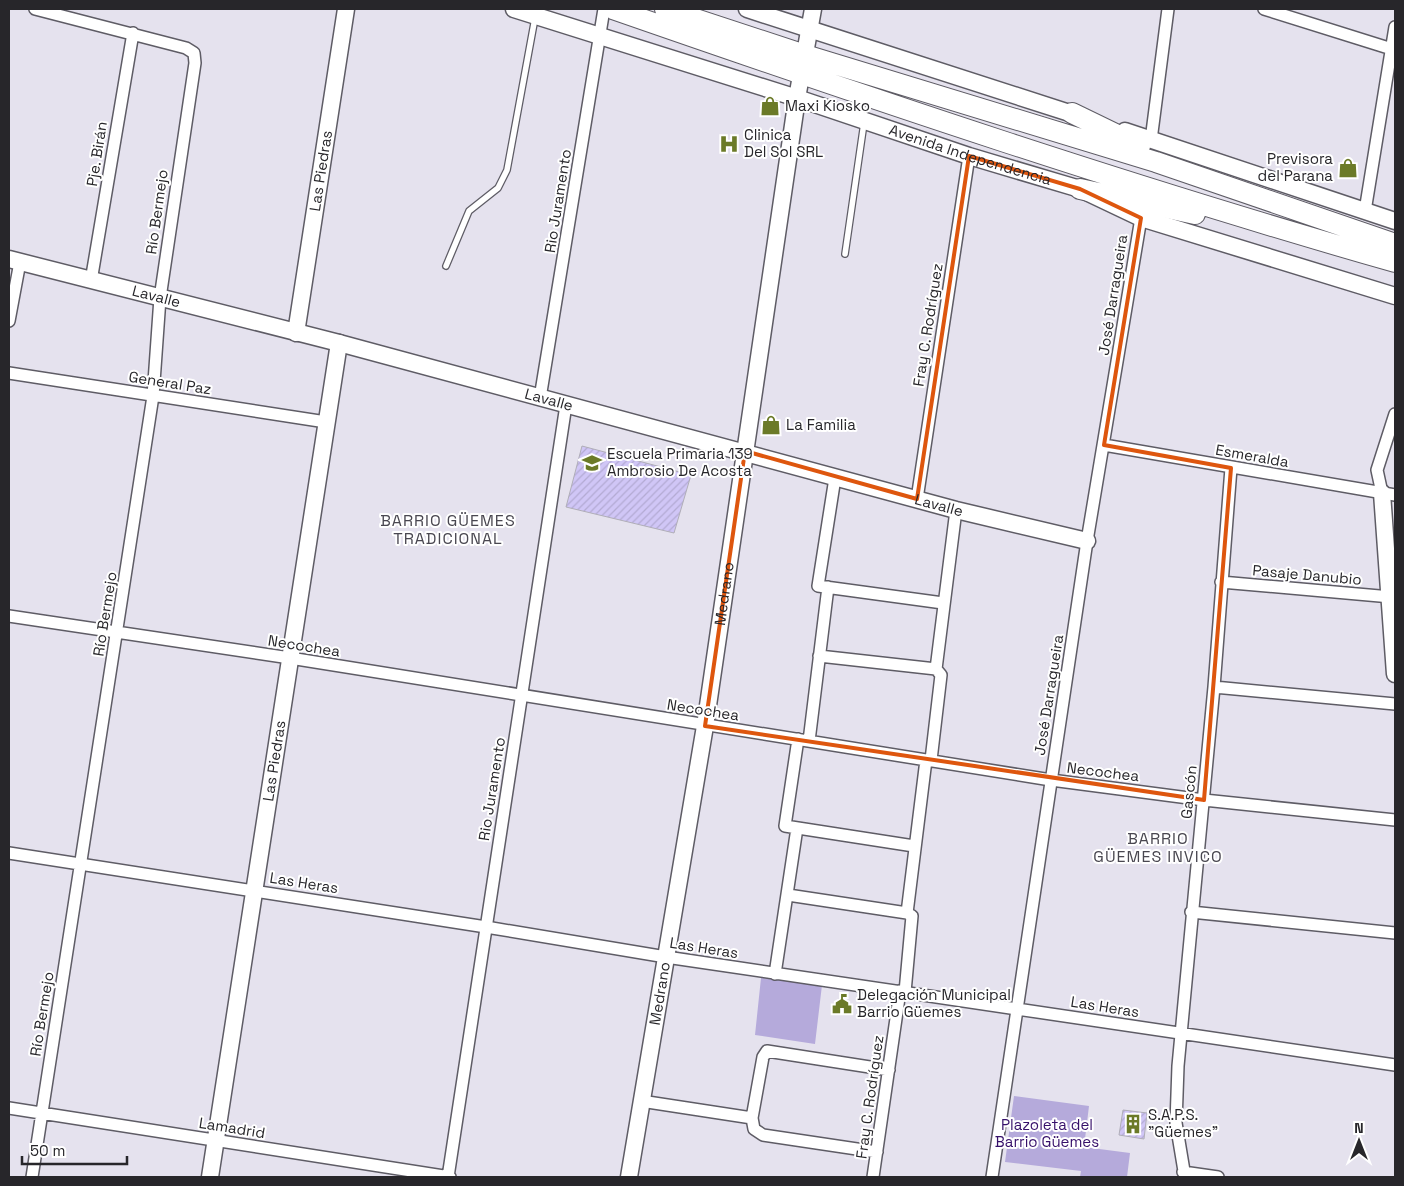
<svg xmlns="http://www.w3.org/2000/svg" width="1404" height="1186" viewBox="0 0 1404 1186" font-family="'Space Grotesk',sans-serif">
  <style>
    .park { fill: #b5aadb }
    .building { fill: url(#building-hatch); stroke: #b0aeb8 }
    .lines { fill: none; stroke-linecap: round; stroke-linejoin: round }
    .lane-casing { stroke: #5e5c65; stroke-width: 8 }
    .street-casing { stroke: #5e5c65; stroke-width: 14 }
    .secondary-casing { stroke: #5e5c65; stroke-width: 19 }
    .highway-casing { stroke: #5e5c65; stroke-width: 22 }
    .lane { stroke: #fff; stroke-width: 5.5 }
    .street { stroke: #fff; stroke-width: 11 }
    .secondary { stroke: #fff; stroke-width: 16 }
    .highway { stroke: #fff; stroke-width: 20 }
    .marked { fill: none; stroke: #de560e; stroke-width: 4; stroke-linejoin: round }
    .labels { text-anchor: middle; stroke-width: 4; stroke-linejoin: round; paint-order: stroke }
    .poi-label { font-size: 15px; fill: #27262a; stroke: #fff; text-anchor: start }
    .street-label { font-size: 15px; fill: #27262a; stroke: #fff }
    .park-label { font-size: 15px; fill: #36106a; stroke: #fff }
    .neighbourhood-label { font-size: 16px; letter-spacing: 1px; fill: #494750; stroke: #fff }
  </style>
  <defs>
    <pattern id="building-hatch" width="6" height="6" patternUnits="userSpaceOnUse" patternTransform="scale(1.25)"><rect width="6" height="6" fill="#d0c6f6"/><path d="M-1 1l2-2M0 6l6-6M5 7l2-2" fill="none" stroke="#b3aad3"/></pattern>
  </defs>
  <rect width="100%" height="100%" fill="#e5e2ee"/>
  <path class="park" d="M761 978 822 985 815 1044 755 1035Z
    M1014 1096 1089 1106 1084 1147 1130 1153 1127 1177H1080L1081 1171 1005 1162Z"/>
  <path class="building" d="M582 446 691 475 674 533 566 507Z
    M1123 1110 1147 1113 1144 1139 1119 1135Z"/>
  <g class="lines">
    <defs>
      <path id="lane" d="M845 254 864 123
        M446 266 469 211 498 188 507 170 535 18"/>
      <path id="street" d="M1264 9 1395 50
        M1151 140 1168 9
        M1365 211 1395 27
        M91 281 133 33
        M9 321 20 262
        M9 373 326 422
        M540 398 604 9
        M1104 445 1395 495
        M835 478 818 586 943 603
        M1382 493 1377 470 1395 414
        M917 499 969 156
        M1221 582 1391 597
        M9 616 290 658 1051 780 1204 800 1395 820
        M819 656 936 669 941 675 931 760
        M936 669 956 510
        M1214 687 1395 704
        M798 739 785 826 914 846
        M809 741 828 587
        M9 853 486 927 666 957 1395 1065
        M788 895 907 913 912 916 905 992
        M1191 912 1395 933
        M907 913 926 760
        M775 974 797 828
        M641 1101 752 1118
        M9 1108 450 1177
        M877 1152 763 1135 754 1129 752 1118 763 1057 767 1051 889 1070
        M1183 1172 1218 1177
        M32 1177 153 396 160 298 195 63 194 53 186 48 35 9
        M448 1177 566 405
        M873 1177 900 991
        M992 1177 1087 541 1141 218
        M1185 1177 1176 1123 1178 1066 1214 687 1231 468"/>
      <g id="secondary">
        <path id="s1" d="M514 9 797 98 969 156 1080 189 1141 218 1395 296"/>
        <path d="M747 9 1082 117"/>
        <path d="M1125 131 1395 221"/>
        <path id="s2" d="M9 259 339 343 956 510 1087 541"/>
        <path id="s3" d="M296 333 346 9"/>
        <path d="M1382 493 1395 674"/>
        <path id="s4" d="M210 1177 339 343"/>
        <path id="s5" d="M629 1177 705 726 797 98 813 9"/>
      </g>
      <path id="highway" d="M613 9C872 99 1132 187 1395 262
        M665 9 805 55 1156 162 1395 244
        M1072 113 1140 146
        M1080 189 1195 214"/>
    </defs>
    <use href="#lane" class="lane-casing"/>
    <use href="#street" class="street-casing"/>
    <use href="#secondary" class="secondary-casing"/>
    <use href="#highway" class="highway-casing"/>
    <use href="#lane" class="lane"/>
    <use href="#street" class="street"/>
    <use href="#secondary" class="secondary"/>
    <use href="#highway" class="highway"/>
  </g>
  <path class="marked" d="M969 156 1080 189 1141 218 1104 445 1231 468 1204 800 705 726 745 451 917 499Z"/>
  <defs>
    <symbol id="shop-bare" viewBox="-9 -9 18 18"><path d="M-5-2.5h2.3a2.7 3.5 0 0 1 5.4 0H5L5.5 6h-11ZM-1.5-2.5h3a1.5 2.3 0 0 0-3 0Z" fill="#6b7a28" stroke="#fff" stroke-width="2.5" paint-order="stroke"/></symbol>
    <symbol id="hospital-bare" viewBox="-9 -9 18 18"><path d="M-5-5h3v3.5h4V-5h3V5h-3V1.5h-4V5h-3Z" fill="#6b7a28" stroke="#fff" stroke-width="2.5" paint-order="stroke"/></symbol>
    <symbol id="school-bare" viewBox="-9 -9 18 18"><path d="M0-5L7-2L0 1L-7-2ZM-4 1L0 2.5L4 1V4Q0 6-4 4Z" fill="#6b7a28" stroke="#fff" stroke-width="2.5" paint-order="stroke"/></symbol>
    <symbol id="civic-bare" viewBox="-9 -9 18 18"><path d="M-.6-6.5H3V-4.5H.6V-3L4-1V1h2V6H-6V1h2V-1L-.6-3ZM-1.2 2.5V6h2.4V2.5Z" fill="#6b7a28" stroke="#fff" stroke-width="2.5" paint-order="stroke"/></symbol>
    <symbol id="building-bare" viewBox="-9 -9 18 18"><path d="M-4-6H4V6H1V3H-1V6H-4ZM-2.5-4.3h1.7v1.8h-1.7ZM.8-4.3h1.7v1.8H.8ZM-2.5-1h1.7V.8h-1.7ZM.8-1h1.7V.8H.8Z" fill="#6b7a28" stroke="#fff" stroke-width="2.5" paint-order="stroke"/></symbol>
  </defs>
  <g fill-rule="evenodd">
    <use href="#shop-bare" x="756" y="92" width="28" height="28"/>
    <use href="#hospital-bare" x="715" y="130" width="28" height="28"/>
    <use href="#shop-bare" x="1334" y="154" width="28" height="28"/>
    <use href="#shop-bare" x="757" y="411" width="28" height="28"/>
    <use href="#school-bare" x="578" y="449" width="28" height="28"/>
    <use href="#civic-bare" x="828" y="990" width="28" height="28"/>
    <use href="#building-bare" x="1119" y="1110" width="28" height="28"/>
  </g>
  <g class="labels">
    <g class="poi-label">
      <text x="785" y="111">Maxi Kiosko</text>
      <text x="744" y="140">Clinica<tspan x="744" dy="17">Del Sol SRL</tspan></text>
      <text x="1333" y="164" text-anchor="end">Previsora<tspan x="1333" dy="17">del Parana</tspan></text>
      <text x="786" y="430">La Familia</text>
      <text x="607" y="459">Escuela Primaria 139<tspan x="607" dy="17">Ambrosio De Acosta</tspan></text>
      <text x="857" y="1000">Delegación Municipal<tspan x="857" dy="17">Barrio Güemes</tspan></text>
      <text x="1148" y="1120">S.A.P.S.<tspan x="1148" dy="17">"Güemes"</tspan></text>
    </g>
    <g class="street-label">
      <text transform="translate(97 154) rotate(-81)" y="5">Pje. Birán</text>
      <text dy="5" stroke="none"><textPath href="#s1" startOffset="479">Avenida Independencia</textPath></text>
      <text dy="5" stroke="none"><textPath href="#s3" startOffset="164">Las Piedras</textPath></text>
      <text transform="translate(558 201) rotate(-81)" y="5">Rio Juramento</text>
      <text transform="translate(157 212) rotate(-82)" y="5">Río Bermejo</text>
      <text transform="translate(1113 295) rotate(-81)" y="5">José Darragueira</text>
      <text dy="5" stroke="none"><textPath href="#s2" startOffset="152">Lavalle</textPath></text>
      <text transform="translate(928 325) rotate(-81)" y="5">Fray C. Rodríguez</text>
      <text transform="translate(170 383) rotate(9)" y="5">General Paz</text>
      <text dy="5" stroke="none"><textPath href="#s2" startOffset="558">Lavalle</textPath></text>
      <text transform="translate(1252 456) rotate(10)" y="5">Esmeralda</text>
      <text dy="5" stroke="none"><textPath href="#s2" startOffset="962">Lavalle</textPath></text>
      <text transform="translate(1307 575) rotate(5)" y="5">Pasaje Danubio</text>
      <text dy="5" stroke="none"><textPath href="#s5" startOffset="591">Medrano</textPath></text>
      <text transform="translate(105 614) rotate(-81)" y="5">Río Bermejo</text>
      <text transform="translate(304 646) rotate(9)" y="5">Necochea</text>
      <text transform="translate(1049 695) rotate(-81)" y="5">José Darragueira</text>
      <text transform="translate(703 710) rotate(9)" y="5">Necochea</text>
      <text dy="5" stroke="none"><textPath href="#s4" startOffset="421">Las Piedras</textPath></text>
      <text transform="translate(1103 772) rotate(7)" y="5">Necochea</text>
      <text transform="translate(492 789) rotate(-81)" y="5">Rio Juramento</text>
      <text transform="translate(1189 792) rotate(-84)" y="5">Gascón</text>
      <text transform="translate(304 883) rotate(9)" y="5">Las Heras</text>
      <text transform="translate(704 948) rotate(9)" y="5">Las Heras</text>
      <text dy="5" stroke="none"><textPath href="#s5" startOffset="186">Medrano</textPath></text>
      <text transform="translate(1105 1007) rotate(9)" y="5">Las Heras</text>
      <text transform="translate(42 1014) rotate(-81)" y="5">Río Bermejo</text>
      <text transform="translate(870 1097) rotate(-82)" y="5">Fray C. Rodríguez</text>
      <text transform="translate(232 1128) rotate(9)" y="5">Lamadrid</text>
    </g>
    <g class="park-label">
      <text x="1047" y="1130">Plazoleta del<tspan x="1047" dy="17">Barrio Güemes</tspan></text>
    </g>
    <g class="neighbourhood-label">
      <text x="448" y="526">BARRIO GÜEMES<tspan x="448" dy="18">TRADICIONAL</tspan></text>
      <text x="1158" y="844">BARRIO<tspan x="1158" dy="18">GÜEMES INVICO</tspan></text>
    </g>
  </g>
  <rect width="1404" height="1186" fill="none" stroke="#27262a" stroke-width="20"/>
  <g transform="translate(1359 1141)" stroke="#ffffff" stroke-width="4" paint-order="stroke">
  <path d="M0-4L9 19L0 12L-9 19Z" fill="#27262a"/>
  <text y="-8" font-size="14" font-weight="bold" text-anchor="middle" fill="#27262a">N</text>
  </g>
  <path d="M22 1156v8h105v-8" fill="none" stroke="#27262a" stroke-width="2.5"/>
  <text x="30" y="1156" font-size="15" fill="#27262a" stroke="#ffffff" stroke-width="4" paint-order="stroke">50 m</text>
</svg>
